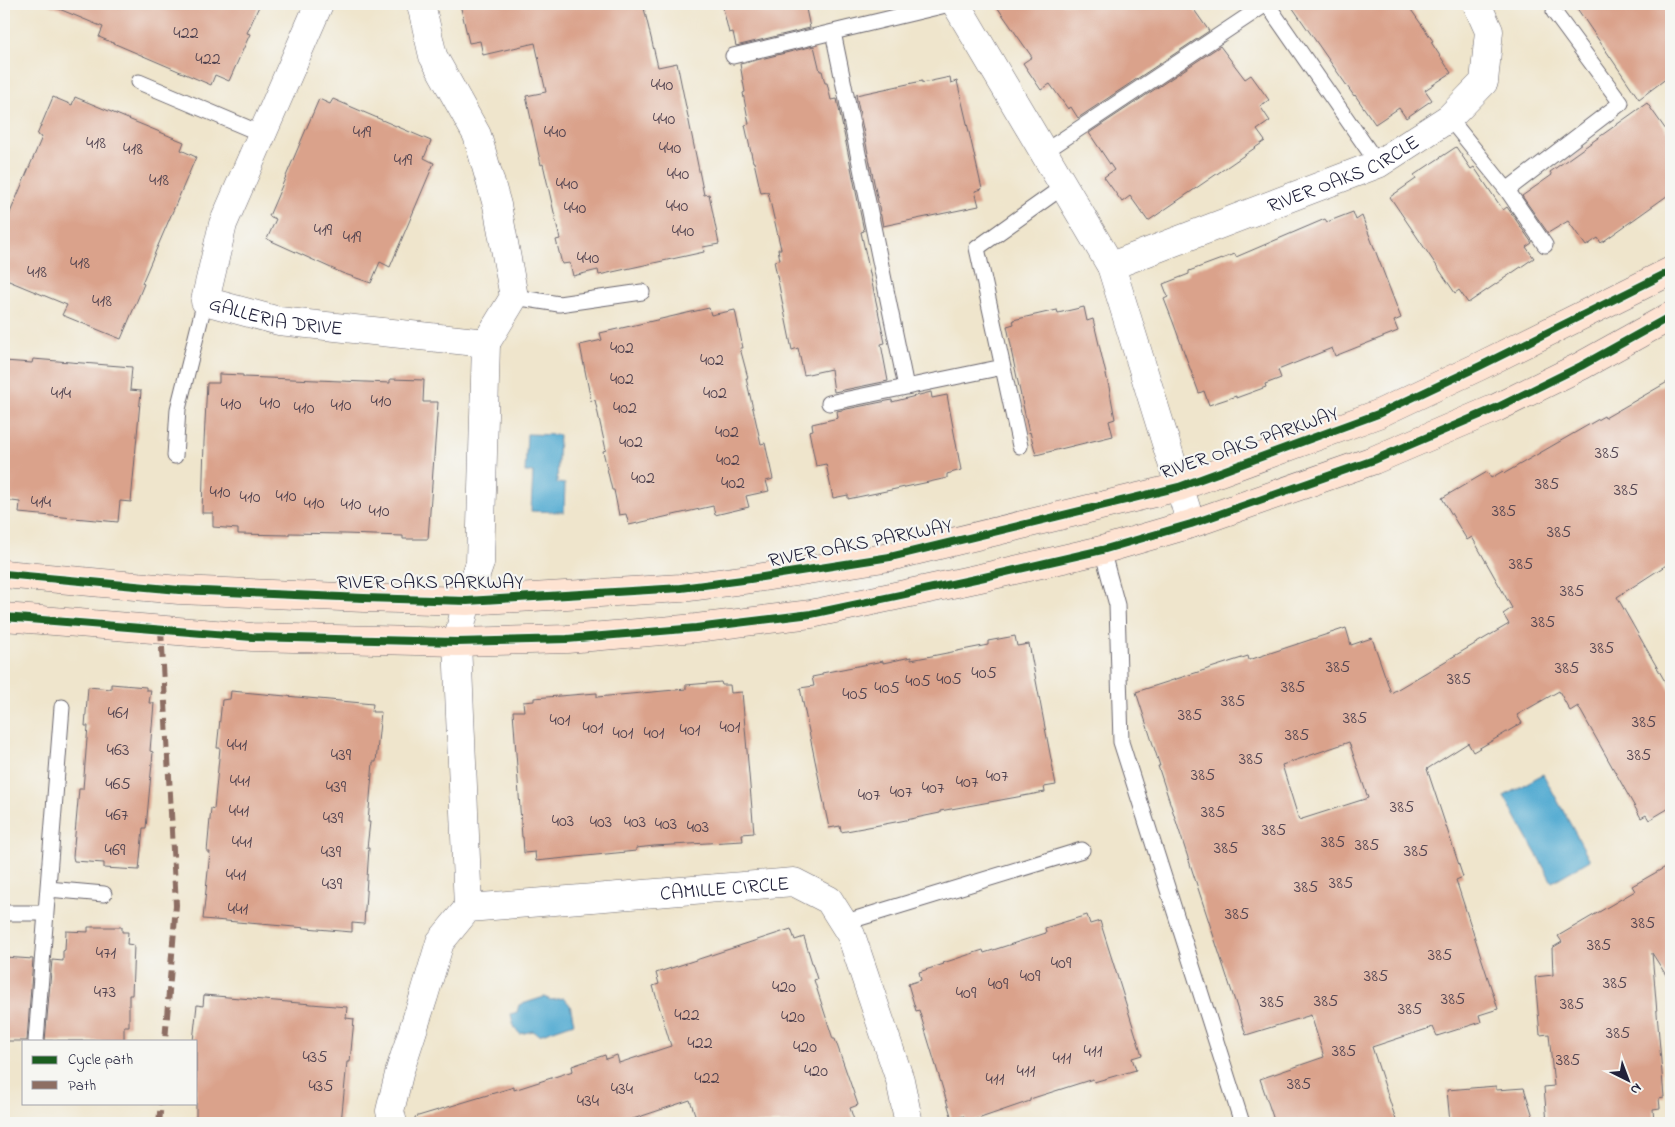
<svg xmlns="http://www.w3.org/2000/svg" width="1675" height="1127" viewBox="0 0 1675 1127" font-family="'Indie Flower',sans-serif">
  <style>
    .water { fill: #55acd2; stroke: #3c6786 }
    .building { fill: #daa28b; fill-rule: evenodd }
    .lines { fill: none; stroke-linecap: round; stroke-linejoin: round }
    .lane-casing { stroke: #6a666e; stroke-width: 17 }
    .street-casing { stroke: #6a666e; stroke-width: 29 }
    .secondary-casing { stroke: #6a666e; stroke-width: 29 }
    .lane { stroke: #fff; stroke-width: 15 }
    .street { stroke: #fff; stroke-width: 28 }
    .secondary { stroke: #fee3d2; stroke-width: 28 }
    .quiet { stroke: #8d6e63; stroke-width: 6; stroke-dasharray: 12 6; stroke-linecap: butt }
    .cycleway-casing { stroke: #f6f6f2; stroke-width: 11 }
    .cycleway { stroke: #1b5e20; stroke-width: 8 }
    .labels { text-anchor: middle; stroke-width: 4.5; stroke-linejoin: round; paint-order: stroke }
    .number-label { font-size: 18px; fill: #50424f }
    .street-label { font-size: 20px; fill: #22223b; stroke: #f6f6f2 }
  </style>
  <rect width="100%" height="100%" fill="#f6f6f2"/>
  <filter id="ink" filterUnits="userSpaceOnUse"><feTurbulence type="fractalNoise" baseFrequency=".02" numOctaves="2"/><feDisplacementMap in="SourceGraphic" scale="10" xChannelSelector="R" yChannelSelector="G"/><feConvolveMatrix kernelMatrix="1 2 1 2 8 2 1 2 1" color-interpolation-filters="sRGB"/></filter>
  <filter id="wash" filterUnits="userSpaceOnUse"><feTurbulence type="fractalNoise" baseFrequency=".0096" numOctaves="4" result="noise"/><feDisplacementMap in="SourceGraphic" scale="20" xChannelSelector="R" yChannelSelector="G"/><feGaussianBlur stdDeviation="1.12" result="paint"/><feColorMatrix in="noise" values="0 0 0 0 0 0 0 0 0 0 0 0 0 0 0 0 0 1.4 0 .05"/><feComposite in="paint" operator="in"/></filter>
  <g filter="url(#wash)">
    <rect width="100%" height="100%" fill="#efe5cc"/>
    <path class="water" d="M527 434 559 435 557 483 565 484 564 512 531 511 533 472H525Z
      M1543 774 1590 860 1552 882 1504 796Z
      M544 997 551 1000 564 998 570 1005 574 1023 539 1035 533 1031 520 1034 514 1027 511 1014 517 1012 519 1005Z"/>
    <g id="blocks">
      <path class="building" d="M47 4H260L247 33 250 34 229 81 215 75 211 85 99 37 103 27Z
        M460 4H643L658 67 677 63 704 195 709 194 719 244 703 247 704 252 626 269 599 275 598 270 573 276 570 263 562 264 556 240 560 239 543 164 541 165 526 96 546 92 535 43 483 55 480 41 469 43Z
        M722 4H805L810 28 736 46 733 32 729 33Z
        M995 4H1190L1209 31 1078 118 1071 107 1068 109 1050 84 1041 90 1023 63 1032 57Z
        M1290 4H1407L1433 41 1431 42 1451 73 1425 90 1432 100 1406 118 1399 108 1375 124 1355 95 1354 96Z
        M1574 4H1671V75L1639 99Z
        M814 46 820 71H822L825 83H827L831 100 837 99 864 231 861 232 885 343 881 344 888 381 834 392 831 369 804 375 798 348 792 350 774 261 780 260 778 249H781L768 192 761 193 754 162H753L745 125 749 124 743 93 745 92 740 64Z
        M1220 46 1245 79 1251 75 1269 100 1260 106 1270 121 1257 130 1265 141 1148 221 1130 196 1122 202 1104 177 1114 170 1089 133Z
        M950 77 951 83 957 81 966 119 982 189 975 191 979 206 883 226 856 95 922 81V83Z
        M53 97 72 105 75 97 184 142 181 150 196 157 142 283 144 284 121 339 62 315 67 305 4 279V227L42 137 37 135Z
        M319 99 330 104 333 99 431 141 424 158 434 163 390 267 380 262 371 283 342 273 267 239 276 219 269 216Z
        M1647 103 1671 137V193L1601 243 1598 238 1586 246 1568 221 1548 233 1522 196 1552 175 1550 172Z
        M1456 147 1471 169 1474 167 1503 210 1507 207 1532 243 1526 247 1534 258 1468 303 1459 290 1455 293 1390 197 1416 179 1414 175Z
        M1353 212 1356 220 1362 216 1401 318 1394 321 1398 331 1335 356 1332 348 1278 370 1281 378 1265 384 1266 387 1236 398V396L1209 405 1204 391 1199 393 1173 322 1164 299 1168 297 1163 284 1189 274V271L1235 254 1236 257 1325 219 1327 222Z
        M1084 307 1087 321 1093 319 1109 387 1115 419 1109 421 1113 436 1036 455 1030 432 1029 433 1011 350H1012L1007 326 1014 324 1013 320 1057 310 1058 313Z
        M709 308 711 315 735 310 743 348H740L748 378H746L761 444 765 443 773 479 766 481 769 491 746 496 749 507 715 515 713 506 629 525 626 514 619 515 614 490H612L603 451 606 450 595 400 591 401 580 345 602 340 600 333Z
        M33 359 132 367 130 390 141 391 131 502 120 501 118 522 19 513 20 502 4 500V361L32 363Z
        M219 374 243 375V377L390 383V379L424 380 423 402H438L428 539H403V536L345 534 289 533V535L238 534V529L213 527V513H202L204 442 207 383H219Z
        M1671 380V562L1617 597 1671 692V807L1649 820 1646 815 1641 818 1578 706 1570 711 1559 691 1517 715 1522 723 1473 752 1468 743 1427 769 1463 877 1456 880 1498 1009 1479 1015 1481 1022 1437 1036 1433 1027 1372 1047 1397 1123H1275L1260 1079 1324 1057 1311 1015 1246 1035 1158 766H1160L1136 692 1248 656 1249 660 1346 628 1351 645 1372 638 1391 693 1509 624 1503 614 1512 608 1472 537 1467 540 1442 498 1487 472 1491 478 1503 471 1505 473 1604 416 1605 418ZM1349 742 1368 798 1299 820 1282 765Z
        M931 392 932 398 947 395 961 470 947 474V478L929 482 848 499V495L833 498 826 464 816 466 809 431 813 430 812 424 838 418 837 411 892 400V402Z
        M1015 636 1017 646 1029 644 1056 785 1044 787 1045 792 940 811V813L901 821 841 832 840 826 829 828 800 688 814 686 812 677 822 675V673L883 661V663L911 657V660L988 645V641Z
        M721 682 722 685H730L731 693 742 692 754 833 742 834 743 841 654 846 636 848V851L536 861 535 852 524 853 523 837H522L513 711H524L523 702 534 701V698L597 693V697L686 689V685Z
        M111 684 146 687V690H151L149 703H154L150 751 153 752 146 828H143L139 870 104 868V863L74 861 73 857 79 789H83L88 726H85L88 687 111 689Z
        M231 691 373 704 372 712H381L376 762H373L368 822H370L367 848H369L364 924 352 923V932L203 919 210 852H207L211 808 214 809 220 748H217L222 700 230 699Z
        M1671 864V983L1652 953 1664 1097 1659 1098 1660 1108 1653 1109 1654 1123H1547L1544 1087 1554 1086 1549 1034 1540 1035 1535 977 1553 975 1552 948 1562 942 1558 936 1635 891 1632 886Z
        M1087 915 1090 924 1100 921 1142 1055 1132 1058 1136 1070 1094 1082 1093 1079 1030 1099V1101L966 1123 964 1116 952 1119 919 1010 916 1011 908 984 921 980 919 972 944 964 943 963 983 950 984 953 1046 933 1045 928Z
        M88 927H122V932H128L127 944 134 945 132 995H129V1026H124V1041H45L52 960 63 961V951L65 950 66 931 88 932Z
        M791 929 795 940 804 937 817 979 814 980 833 1039H835L858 1105 850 1108 855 1123H698L690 1100 621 1123H416L415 1117 514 1087V1090L573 1071 572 1066 605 1055 606 1059 617 1055 619 1063 671 1046 653 986 659 984 656 973Z
        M4 957 33 959 27 1041H4Z
        M204 995 347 1007 346 1018 354 1019 350 1062H347L341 1123H196V1041H193L197 1005 203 1006Z
        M1496 1086V1090L1524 1088 1535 1123H1450L1447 1090Z"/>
    </g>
  </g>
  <g filter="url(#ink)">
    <use href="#blocks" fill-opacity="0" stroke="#6a666e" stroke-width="1"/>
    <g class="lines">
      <defs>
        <path id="lane" d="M1267 4 1378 164
          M733 56 833 32
          M139 82 262 134
          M1449 118 1507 190 1545 245
          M1044 152 1266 4
          M1507 190 1621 103 1554 12
          M514 297 559 304 642 292
          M906 387 833 32 950 4
          M829 403 1003 367
          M1020 446 977 248 1064 186
          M175 456 178 409 205 301
          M1102 550 1117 605 1121 742 1242 1123
          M48 889 104 894
          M4 913H46
          M843 923 1082 850
          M36 1041 62 707"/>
        <g id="street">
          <path id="s1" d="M319 4 223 224 205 301 279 321 486 343 514 297 497 205 477 135 433 56 421 4"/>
          <path d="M956 4 1111 266 1191 524"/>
          <path id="s2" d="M1111 266 1378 164 1449 118 1484 82 1489 31 1477 4"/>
          <path d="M468 908 457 642 467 601 480 563 486 343"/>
          <path id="s3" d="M393 1123 390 1111 400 1070 424 996 440 942 468 908 794 882 829 900 851 935 900 1080 908 1119V1123"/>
        </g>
        <path id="secondary" d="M4 574 179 590 364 598 467 601 681 588 750 579 890 557 1179 487 1378 414 1480 366 1671 271
          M4 617 252 637 457 642 567 639 696 628 811 614 980 578 1102 550 1191 524 1374 460 1496 408 1581 366 1671 316"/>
      </defs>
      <use href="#lane" class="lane-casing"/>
      <use href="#street" class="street-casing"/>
      <use href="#secondary" class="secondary-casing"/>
      <use href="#lane" class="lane"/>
      <use href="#street" class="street"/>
      <use href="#secondary" class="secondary"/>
      <path class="quiet" d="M161 629 176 905 165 1041
        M159 1123 161 1103"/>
      <defs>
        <path id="cycleway" d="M4 574 179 590 364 598 467 601 681 588 750 579 890 557 1179 487 1378 414 1480 366 1671 271
          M4 617 252 637 457 642 567 639 696 628 811 614 980 578 1102 550 1191 524 1374 460 1496 408 1581 366 1671 316"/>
      </defs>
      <use href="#cycleway" class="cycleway-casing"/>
      <use href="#cycleway" class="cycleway"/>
    </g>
  </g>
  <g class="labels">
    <g class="number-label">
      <text x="186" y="38">422</text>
      <text x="208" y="64">422</text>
      <text x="662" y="90">440</text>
      <text x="664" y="124">440</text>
      <text x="362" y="137">419</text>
      <text x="555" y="137">440</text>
      <text x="96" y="148">418</text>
      <text x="670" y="153">440</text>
      <text x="133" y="154">418</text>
      <text x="403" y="165">419</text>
      <text x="678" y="179">440</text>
      <text x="159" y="185">418</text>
      <text x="567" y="189">440</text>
      <text x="677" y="211">440</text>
      <text x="575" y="213">440</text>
      <text x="323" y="235">419</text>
      <text x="683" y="236">440</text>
      <text x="352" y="242">419</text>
      <text x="588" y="263">440</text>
      <text x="80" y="268">418</text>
      <text x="37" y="277">418</text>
      <text x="102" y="306">418</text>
      <text x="622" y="353">402</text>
      <text x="712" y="365">402</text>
      <text x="622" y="384">402</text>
      <text x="61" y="398">414</text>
      <text x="715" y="398">402</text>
      <text x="381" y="406">410</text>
      <text x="270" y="408">410</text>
      <text x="231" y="409">410</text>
      <text x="341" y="410">410</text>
      <text x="304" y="413">410</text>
      <text x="625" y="413">402</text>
      <text x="727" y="437">402</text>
      <text x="631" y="447">402</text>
      <text x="1607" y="458">385</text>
      <text x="728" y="465">402</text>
      <text x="643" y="483">402</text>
      <text x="733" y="488">402</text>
      <text x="1547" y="489">385</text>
      <text x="1626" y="495">385</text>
      <text x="220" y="497">410</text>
      <text x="286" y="501">410</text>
      <text x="250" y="502">410</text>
      <text x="41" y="507">414</text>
      <text x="314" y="508">410</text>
      <text x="351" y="509">410</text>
      <text x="379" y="516">410</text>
      <text x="1504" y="516">385</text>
      <text x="1559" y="537">385</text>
      <text x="1521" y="569">385</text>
      <text x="1572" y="596">385</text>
      <text x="1543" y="627">385</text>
      <text x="1602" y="653">385</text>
      <text x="1338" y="672">385</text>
      <text x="1567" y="673">385</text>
      <text x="984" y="678">405</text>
      <text x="949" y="684">405</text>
      <text x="1459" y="684">385</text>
      <text x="918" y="686">405</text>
      <text x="1293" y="692">385</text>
      <text x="887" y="693">405</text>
      <text x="855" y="699">405</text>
      <text x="1233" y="706">385</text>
      <text x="118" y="718">461</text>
      <text x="1190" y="720">385</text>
      <text x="1355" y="723">385</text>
      <text x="560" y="725">401</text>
      <text x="1644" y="727">385</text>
      <text x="730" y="732">401</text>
      <text x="593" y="733">401</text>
      <text x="690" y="735">401</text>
      <text x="623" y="738">401</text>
      <text x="654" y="738">401</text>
      <text x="1297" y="740">385</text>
      <text x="237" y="750">441</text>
      <text x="118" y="755">463</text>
      <text x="341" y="760">439</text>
      <text x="1639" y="760">385</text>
      <text x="1251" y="764">385</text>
      <text x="1203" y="780">385</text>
      <text x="997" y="781">407</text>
      <text x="240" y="786">441</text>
      <text x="967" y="787">407</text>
      <text x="118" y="789">465</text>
      <text x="336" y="792">439</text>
      <text x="933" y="793">407</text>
      <text x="901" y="797">407</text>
      <text x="869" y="800">407</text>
      <text x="1402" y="812">385</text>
      <text x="239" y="816">441</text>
      <text x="1213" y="817">385</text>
      <text x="117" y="820">467</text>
      <text x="333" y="823">439</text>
      <text x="563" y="826">403</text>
      <text x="601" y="827">403</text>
      <text x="635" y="827">403</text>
      <text x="666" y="829">403</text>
      <text x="698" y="832">403</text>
      <text x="1274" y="835">385</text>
      <text x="242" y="847">441</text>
      <text x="1333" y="847">385</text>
      <text x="1367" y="850">385</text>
      <text x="1226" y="853">385</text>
      <text x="115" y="855">469</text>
      <text x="1416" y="856">385</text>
      <text x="331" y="857">439</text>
      <text x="236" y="880">441</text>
      <text x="1341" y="888">385</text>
      <text x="332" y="889">439</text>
      <text x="1306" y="892">385</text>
      <text x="238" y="914">441</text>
      <text x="1237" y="919">385</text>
      <text x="1643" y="928">385</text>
      <text x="1599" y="950">385</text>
      <text x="106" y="958">471</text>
      <text x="1440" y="960">385</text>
      <text x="1061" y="968">409</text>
      <text x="1030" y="981">409</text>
      <text x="1376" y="981">385</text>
      <text x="1615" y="988">385</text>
      <text x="998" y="989">409</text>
      <text x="784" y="992">420</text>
      <text x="105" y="997">473</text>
      <text x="966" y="998">409</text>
      <text x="1453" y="1004">385</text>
      <text x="1326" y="1006">385</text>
      <text x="1272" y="1007">385</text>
      <text x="1572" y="1009">385</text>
      <text x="1410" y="1014">385</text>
      <text x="687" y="1020">422</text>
      <text x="793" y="1022">420</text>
      <text x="1618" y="1038">385</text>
      <text x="700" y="1048">422</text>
      <text x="805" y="1052">420</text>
      <text x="1093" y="1056">411</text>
      <text x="1344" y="1056">385</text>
      <text x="315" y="1062">435</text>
      <text x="1062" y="1063">411</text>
      <text x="1568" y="1065">385</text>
      <text x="816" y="1076">420</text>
      <text x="1026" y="1076">411</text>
      <text x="707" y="1083">422</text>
      <text x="995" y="1084">411</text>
      <text x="1299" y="1089">385</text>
      <text x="321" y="1091">435</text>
      <text x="622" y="1094">434</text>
      <text x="588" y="1106">434</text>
    </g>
    <g class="street-label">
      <text dy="7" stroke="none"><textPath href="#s2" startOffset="250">RIVER OAKS CIRCLE</textPath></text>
      <text dy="7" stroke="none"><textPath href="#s1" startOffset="392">GALLERIA DRIVE</textPath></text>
      <text transform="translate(1249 442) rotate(-19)" y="7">RIVER OAKS PARKWAY</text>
      <text transform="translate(860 542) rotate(-11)" y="7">RIVER OAKS PARKWAY</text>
      <text x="430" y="588">RIVER OAKS PARKWAY</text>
      <text dy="7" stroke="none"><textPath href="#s3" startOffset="490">CAMILLE CIRCLE</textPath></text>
    </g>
  </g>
  <rect width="1675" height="1127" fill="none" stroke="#f6f6f2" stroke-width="20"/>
  <rect x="22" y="1040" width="175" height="65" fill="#f6f6f2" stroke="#a1a1a9"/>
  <rect x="32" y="1056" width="25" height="8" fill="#1b5e20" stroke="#a1a1a9"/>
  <text x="68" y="1064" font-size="15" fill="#22223b">Cycle path</text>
  <rect x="32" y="1081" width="25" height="8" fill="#8d6e63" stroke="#a1a1a9"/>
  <text x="68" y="1090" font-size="15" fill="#22223b">Path</text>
  <g transform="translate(1628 1080) rotate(138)" stroke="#f6f6f2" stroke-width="4" paint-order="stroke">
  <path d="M0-4L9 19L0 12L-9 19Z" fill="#22223b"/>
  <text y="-8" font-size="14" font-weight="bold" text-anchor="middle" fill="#22223b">N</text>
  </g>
</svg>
